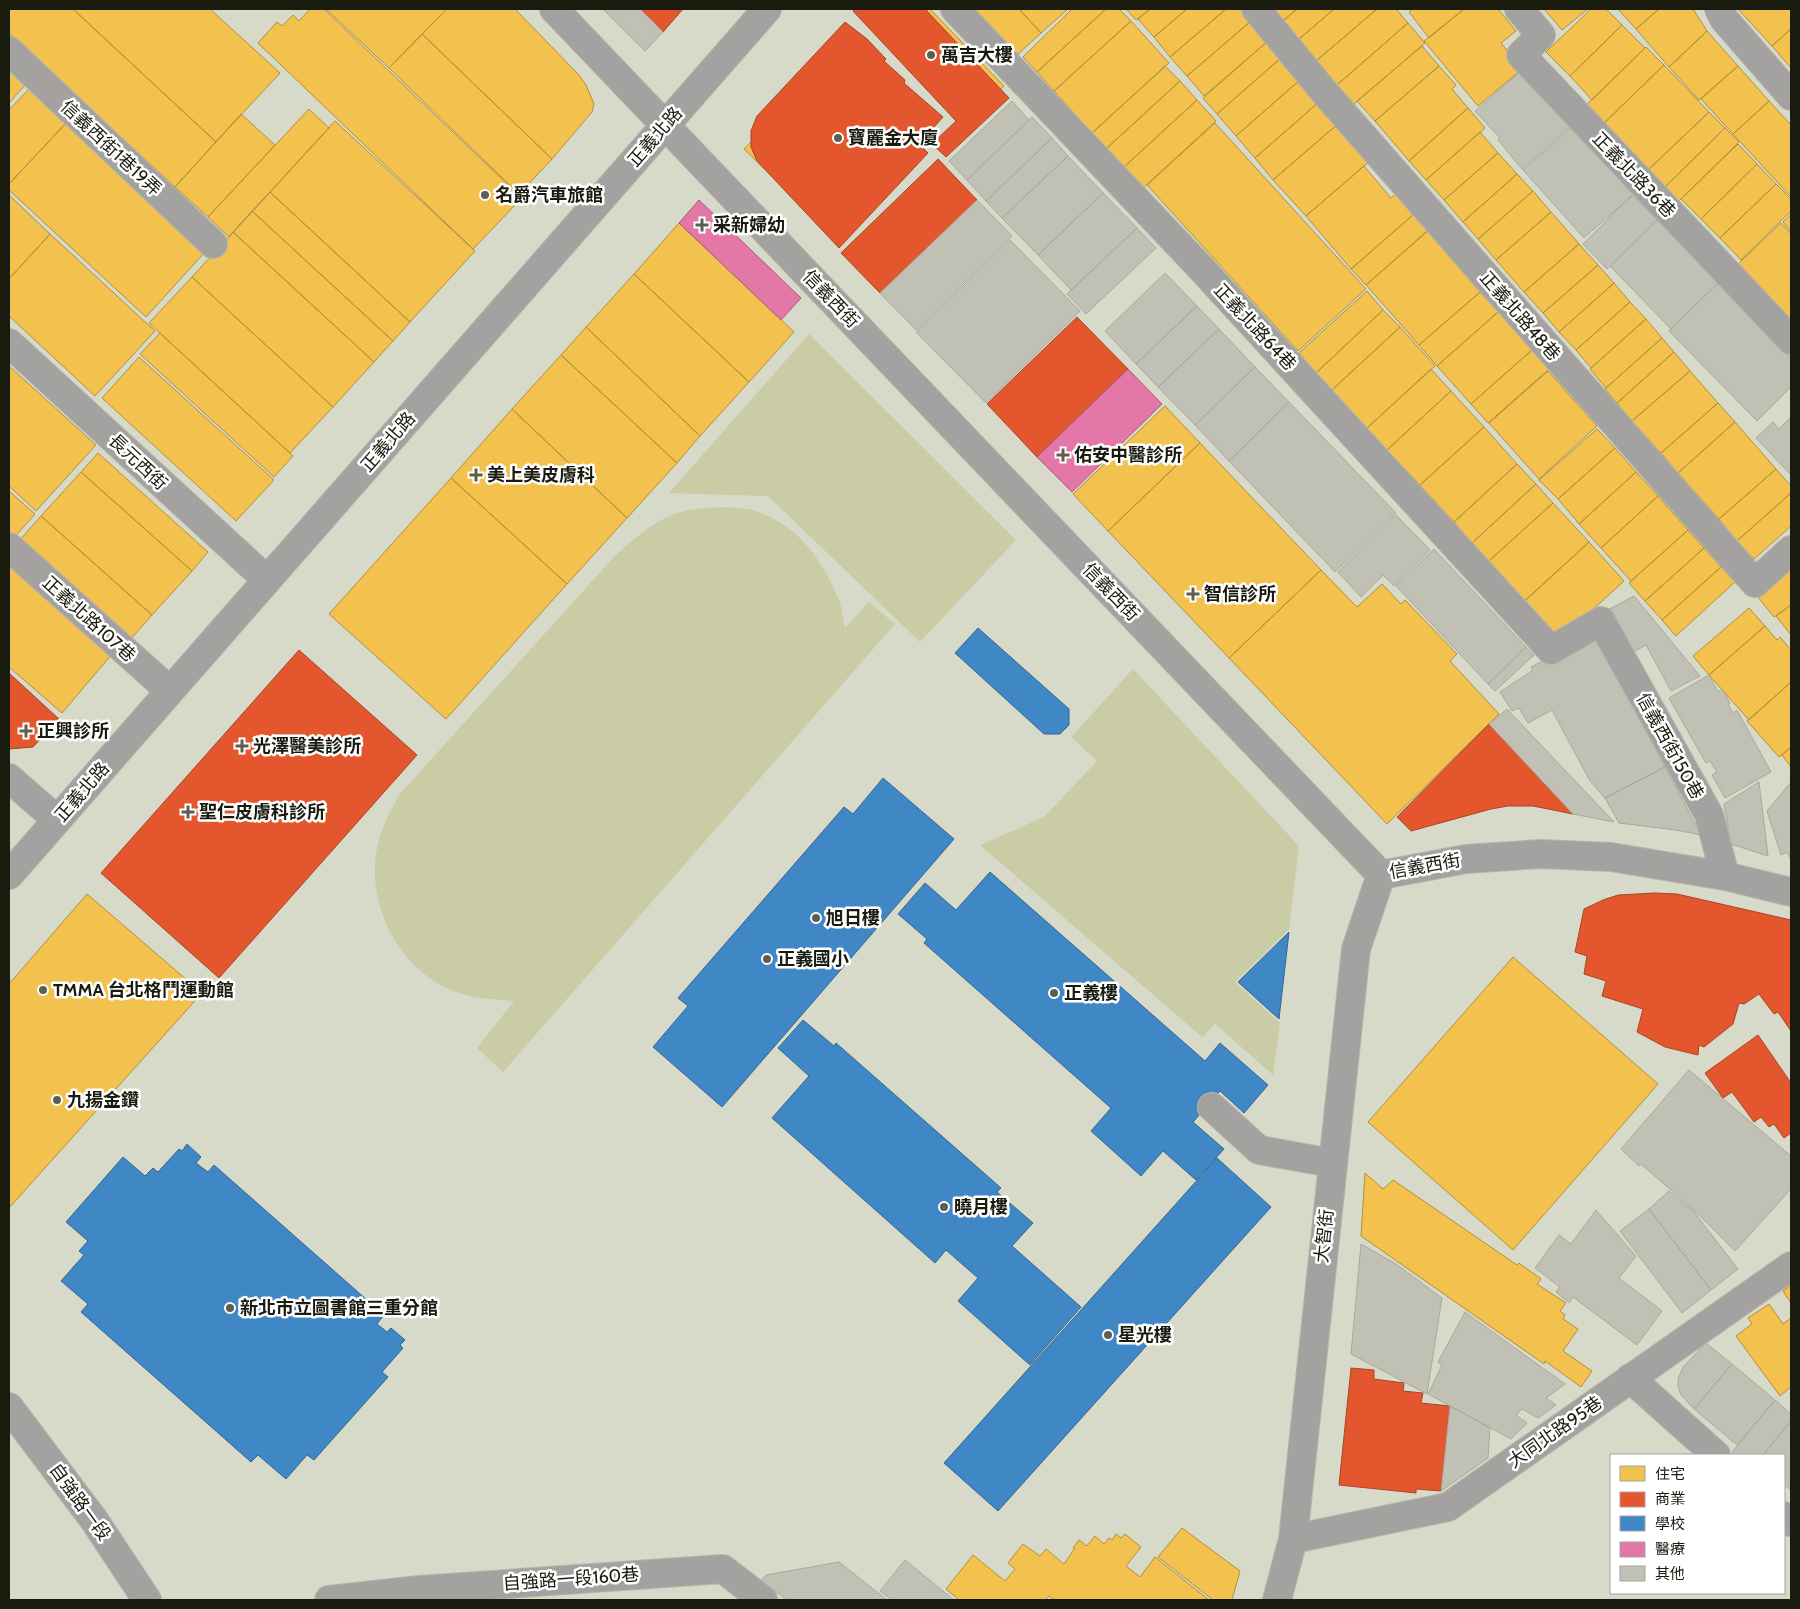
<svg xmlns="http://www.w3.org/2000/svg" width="1800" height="1609" viewBox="0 0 1800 1609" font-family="Cabin,'Noto Sans TC',sans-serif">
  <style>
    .green { fill: #c9cca5 }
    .homes { fill: #f2c14e; stroke: #b18f3b }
    .shops { fill: #e4572e; stroke: #a74525 }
    .schools { fill: #3f88c5; stroke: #34678e }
    .health { fill: #e377a8; stroke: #a75b7a }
    .building { fill: #c0c1b4; stroke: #a8a99b }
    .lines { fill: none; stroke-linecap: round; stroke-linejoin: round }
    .minor-casing { stroke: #b5b6a9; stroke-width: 30 }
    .minor { stroke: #a4a1a1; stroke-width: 28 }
    .poi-dot { fill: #5c5e50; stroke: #fff; stroke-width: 2 }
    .labels { text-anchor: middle; stroke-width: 5; stroke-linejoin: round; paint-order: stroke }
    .poi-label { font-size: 18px; font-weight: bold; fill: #1a1b0f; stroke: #fff; text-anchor: start }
    .street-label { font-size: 18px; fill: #1a1b0f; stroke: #fff }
  </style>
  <rect width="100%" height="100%" fill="#d8dac9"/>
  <path class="green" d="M809 334 1016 540 920 642 768 496 669 493Z
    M726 507C735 508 745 508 753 510 796 523 822 558 838 598 842 607 843 618 845 628L869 602 895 624 503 1072 477 1048 514 1001C494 999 474 999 454 991 398 970 364 901 378 844 382 826 391 811 399 795L613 558C632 540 654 520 680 512 695 508 711 508 726 507Z
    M1133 669 1299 846 1289 929 1235 982 1280 1023 1273 1075 1215 1024 1202 1037 980 845 1044 817 1097 761 1071 737Z"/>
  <path class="homes" d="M9 9H73L216 142 175 187 9 33Z
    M73 9H210L280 73 216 142Z
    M310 9H324L522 198 473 249 258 43 277 22 282 26 293 15 299 21Z
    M326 9H447L389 68Z
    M447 9H515L579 75 586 85 594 104 592 112 552 159 422 34Z
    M874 9H930L1004 86 965 123 865 18Z
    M974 9H1019L1041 33 1017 55Z
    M1019 9H1068L1041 33Z
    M1072 9H1106L1037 72 1023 57Z
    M1106 9H1119L1131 21 1054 91 1037 72Z
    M1126 9H1150L1136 20Z
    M1150 9H1187L1154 37 1138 19Z
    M1187 9H1226L1170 57 1154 37Z
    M1226 9H1240L1251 21 1187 76 1170 57Z
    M1272 9H1297L1282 22Z
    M1297 9H1334L1298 40 1282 22Z
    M1334 9H1377L1316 61 1298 40Z
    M1377 9H1396L1408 23 1337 85 1316 61Z
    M1413 9H1464L1429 38 1409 12Z
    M1464 9H1498L1516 31 1501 43 1522 69 1478 106 1424 41Z
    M1544 9H1588L1562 30Z
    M1591 9H1606L1622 25 1570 76 1546 52Z
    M1618 9H1659L1636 29Z
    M1659 9H1693L1707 31 1669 67 1636 29Z
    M1738 9H1791V29L1772 46Z
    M1131 21 1169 63 1092 133 1054 91Z
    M1251 21 1268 41 1204 96 1187 76Z
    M1408 23 1425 43 1353 105 1337 85Z
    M1622 25 1645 48 1592 100 1570 76Z
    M1791 29V68L1772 46Z
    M1707 31 1738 66 1699 100 1669 67Z
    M422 34 552 159 519 194 389 68Z
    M1268 41 1282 57 1217 114 1203 98Z
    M1422 46 1439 66 1375 121 1357 101Z
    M1646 47 1664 65 1601 126 1584 107Z
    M1282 57 1301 79 1236 136 1217 114Z
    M830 61 924 153 839 241 744 149Z
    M1664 65 1709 112 1646 172 1601 126Z
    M1165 66 1180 81 1107 148 1092 133Z
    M1439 66 1456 85 1452 89 1468 108 1409 161 1375 121Z
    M1738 66 1769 101 1733 134 1701 99Z
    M9 69 25 85 9 103Z
    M1301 79 1320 101 1255 158 1236 136Z
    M1180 81 1197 100 1124 167 1107 148Z
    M29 89 66 123 9 184V110Z
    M1197 100 1216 121 1143 188 1124 167Z
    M1320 101 1339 123 1273 180 1255 158Z
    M1769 101 1791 125V197L1733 134Z
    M1468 108 1485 128 1426 180 1409 161Z
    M309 109 329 128 229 237 208 217Z
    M1709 112 1725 128 1663 189 1646 172Z
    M241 114 275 145 208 217 175 187Z
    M335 121 475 251 410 322 270 192Z
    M66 123 205 252 146 317 9 190V184Z
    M1215 123 1366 289 1298 351 1147 185Z
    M1339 123 1371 160 1306 216 1273 180Z
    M1725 128 1739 142 1677 203 1663 189Z
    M1480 132 1498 153 1444 200 1426 180Z
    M1738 144 1757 164 1701 219 1681 199Z
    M1498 153 1517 174 1463 222 1444 200Z
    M1757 164 1776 184 1720 238 1701 219Z
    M1364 166 1391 198 1396 193 1414 214 1351 269 1306 216Z
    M1517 174 1533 191 1478 239 1463 222Z
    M1776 184 1791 199V211L1741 260 1720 238Z
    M1533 191 1551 212 1496 260 1478 239Z
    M270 192 410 322 393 341 252 211Z
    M9 195 50 234 9 279Z
    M252 211 393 341 374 362 233 232Z
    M1551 212 1579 244 1524 292 1496 260Z
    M1414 214 1429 230 1366 285 1351 269Z
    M1791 214V232L1783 222Z
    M679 223 794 332 749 382 634 274Z
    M1781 223 1791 234V323L1737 265Z
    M1427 231 1480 292 1419 345 1366 285Z
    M233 232 374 362 333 407 192 277Z
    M50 234 155 331 95 396 9 316V279Z
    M1579 244 1598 265 1543 313 1524 292Z
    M1598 265 1614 283 1559 332 1543 313Z
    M634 274 749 382 700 436 586 327Z
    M192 277 333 407 290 453 149 323Z
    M1614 283 1630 302 1576 350 1559 332Z
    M1367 291 1383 310 1316 373 1299 353Z
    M1480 292 1498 312 1437 366 1419 345Z
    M1630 302 1646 319 1591 368 1576 350Z
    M1383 310 1400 327 1332 390 1316 373Z
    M1498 312 1532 350 1471 404 1437 366Z
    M1646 319 1662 338 1606 388 1590 369Z
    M586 327 700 436 677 463 561 355Z
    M1400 327 1435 366 1367 428 1332 390Z
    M160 333 293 456 274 477 140 354Z
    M1662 338 1674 352 1617 403 1605 389Z
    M1532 350 1549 369 1488 423 1471 404Z
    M1674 352 1690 371 1632 421 1617 403Z
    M561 355 677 463 627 518 512 409Z
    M139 357 274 480 236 521 102 398Z
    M9 366 96 445 36 511 9 486Z
    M1431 369 1451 391 1387 450 1367 428Z
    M1548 371 1597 426 1539 479 1489 423Z
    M1690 371 1718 403 1661 453 1632 421Z
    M1451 391 1484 427 1420 485 1387 450Z
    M1718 403 1735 422 1678 473 1661 453Z
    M1165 406 1200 443 1108 531 1073 494Z
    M512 409 627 518 567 584 451 478Z
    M1735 422 1776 469 1719 519 1678 473Z
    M1484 427 1517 464 1454 522 1420 485Z
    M1597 429 1615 448 1558 499 1539 480Z
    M1200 443 1321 570 1229 658 1108 531Z
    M1615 448 1636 472 1579 524 1558 499Z
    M98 453 208 552 192 571 81 472Z
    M1517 464 1536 484 1472 543 1454 522Z
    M1776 469 1791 486V493L1737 541 1719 519Z
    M81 472 192 571 152 615 41 516Z
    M1636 472 1658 496 1601 548 1579 524Z
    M451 478 567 584 446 719 329 614Z
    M1536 484 1553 503 1489 561 1472 543Z
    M9 491 35 514 12 540 9 537Z
    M1791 493V526L1754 559 1737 541Z
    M1658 496 1688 530 1631 581 1601 548Z
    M1553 503 1589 542 1525 601 1489 561Z
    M41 516 152 615 129 641 18 542Z
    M1688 530 1704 548 1645 601 1629 583Z
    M1589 542 1624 581 1556 643 1521 604Z
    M1704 548 1721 567 1662 620 1645 601Z
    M9 562 113 653 62 713 9 667Z
    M1791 566V605L1774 617 1757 596Z
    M1721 567 1735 582 1676 636 1662 620Z
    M1321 570 1357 607 1382 584 1401 604 1405 600 1457 654 1450 661 1499 714 1387 824 1229 658Z
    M1791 605V635L1776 616Z
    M1749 608 1765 626 1709 675 1693 656Z
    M1765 626 1777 640 1780 637 1791 650V682L1749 720 1709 675Z
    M1791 682V747L1779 757 1747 721Z
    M1791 747V767L1782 755Z
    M87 894 202 993 9 1208V984Z
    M1513 957 1658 1084 1513 1250 1368 1122Z
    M1365 1173 1383 1189 1393 1180 1517 1265 1519 1263 1541 1279 1537 1284 1566 1303 1560 1311 1565 1315 1563 1319 1578 1329 1563 1351 1592 1371 1581 1387 1545 1361 1544 1364 1361 1236Z
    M1791 1285V1303L1783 1291Z
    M1769 1304 1783 1324 1791 1318V1387L1780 1396 1736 1336 1752 1324 1748 1318Z
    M1182 1528 1240 1571 1232 1600H1213L1158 1557Z
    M1116 1534 1121 1538 1125 1534 1141 1547 1126 1566 1140 1577 1155 1557 1209 1600H1055L1049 1596 1046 1600H959L946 1589 973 1555 1005 1581 1015 1569 1008 1563 1023 1544 1040 1556 1046 1549 1064 1564 1075 1548H1073L1079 1540 1087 1546 1095 1536 1104 1544 1109 1538 1112 1540Z"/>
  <path class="shops" d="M640 9H683L663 32Z
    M856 9H925L1009 98 946 157 932 144 956 121 853 11Z
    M845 22 867 39 886 59 884 61 905 80 904 83 943 117 919 144 928 153 839 248 757 161 751 147V131L757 116Z
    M938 159 977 200 880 293 841 253Z
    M1077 317 1128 369 1037 457 987 404Z
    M299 650 417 755 219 978 101 873Z
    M9 673 59 719 33 747 9 749Z
    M1489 724 1573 814 1533 806H1508L1491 809 1411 831 1397 817Z
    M1655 893 1677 894 1791 920V1031L1778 1012 1774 1014 1759 994 1744 1004 1739 1003 1733 1024 1704 1047 1699 1045 1698 1055 1665 1047 1637 1032 1643 1009 1602 996 1606 981 1584 974 1587 956 1575 952 1584 909 1603 900 1618 895Z
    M1758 1035 1791 1083V1133L1784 1138 1774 1124 1769 1127 1761 1117 1754 1122 1732 1092 1723 1098 1705 1073Z
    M1351 1368 1374 1370V1379L1404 1383 1403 1391 1423 1393 1421 1403 1450 1406 1441 1491 1416 1489V1493L1339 1485Z"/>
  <path class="schools" d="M978 628 1069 709V725L1060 734H1044L955 653Z
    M883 778 954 839 722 1107 653 1047 688 1006 678 998 844 807 853 814Z
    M990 872 1205 1061 1220 1043 1268 1085 1244 1113 1220 1091 1193 1122 1224 1149 1196 1180 1163 1151 1141 1176 1091 1131 1111 1108 924 943 927 939 898 914 925 883 956 910Z
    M1289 932 1279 1019 1238 982Z
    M803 1020 834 1046 836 1043 1001 1188 997 1192 1033 1223 1012 1246 1081 1307 1030 1365 958 1301 978 1278 946 1250 935 1263 772 1118 809 1076 778 1048Z
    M187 1144 201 1157 196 1163 208 1172 214 1165 384 1315 377 1324 387 1332 391 1328 405 1340 400 1345 403 1348 382 1372 388 1377 314 1460 307 1455 286 1479 258 1455 251 1462 81 1312 88 1304 61 1281 84 1255 79 1251 88 1241 66 1222 123 1157 145 1176 153 1168 158 1172 179 1149 182 1151Z
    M1217 1158 1271 1207 998 1511 944 1463Z"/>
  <path class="health" d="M699 200 801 298 781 320 679 223Z
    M1128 369 1162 404 1072 492 1037 457Z"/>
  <path class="building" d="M603 9H640L663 32 645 51Z
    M1522 70 1571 126 1522 169 1498 140 1500 138 1475 111Z
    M1012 101 1029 120 967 180 949 161Z
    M1032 117 1052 138 986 201 967 180Z
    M1572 127 1633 195 1584 238 1523 170Z
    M1052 138 1068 156 1002 218 986 201Z
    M1068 156 1103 193 1038 255 1002 218Z
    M1103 193 1137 228 1071 290 1038 255Z
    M1632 195 1657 220 1607 269 1583 244Z
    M977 200 1012 236 916 330 880 293Z
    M1657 220 1718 283 1671 329 1610 266Z
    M1137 228 1156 248 1086 314 1067 294Z
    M1010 240 1080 311 986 403 916 332Z
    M1165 273 1197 306 1136 364 1105 331Z
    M1718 283 1791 358V387L1757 421 1669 331Z
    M1197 306 1219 329 1158 387 1136 364Z
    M1219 329 1255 367 1195 425 1158 387Z
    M1255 367 1289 402 1229 461 1195 425Z
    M1289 402 1396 513 1335 572 1229 461Z
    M1791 417V475L1756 438 1773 422 1779 429Z
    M1396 515 1430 550 1394 586 1383 575 1361 597 1338 572Z
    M1434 549 1526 647 1488 684 1396 586Z
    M1634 596 1700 676 1671 691 1646 645 1628 655 1604 612Z
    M1595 634 1665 767 1605 798 1590 781 1552 710 1528 723 1519 708 1512 711 1500 692 1533 670 1531 667Z
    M1526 647 1534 655 1495 691 1488 684Z
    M1709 675 1718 692 1722 689 1730 703 1728 704 1733 713 1737 710 1771 772 1725 798 1712 775 1717 772 1710 761 1706 763 1669 698Z
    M1507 709 1614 822 1573 814 1489 724Z
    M1665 767 1701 835 1676 830 1619 823 1605 798Z
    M1759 782 1768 856 1731 844 1724 804Z
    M1791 782V860L1787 852 1781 855 1767 811Z
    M1689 1070 1791 1156V1189L1735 1251 1697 1213 1641 1164 1639 1166 1621 1149Z
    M1669 1191 1694 1212 1738 1269 1711 1290 1649 1209Z
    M1649 1209 1711 1290 1682 1313 1620 1231Z
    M1596 1210 1636 1256 1619 1278 1662 1311 1637 1345 1573 1297 1569 1303 1556 1292 1560 1287 1535 1268 1559 1235 1571 1244Z
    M1361 1244 1396 1264 1442 1298 1427 1394 1351 1354Z
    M1465 1312 1565 1384 1546 1398 1556 1405 1538 1418 1522 1409 1516 1415 1527 1423 1511 1439 1428 1394 1442 1365 1438 1362Z
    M1706 1343 1732 1364 1694 1409 1681 1395 1678 1387V1379L1683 1367Z
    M1732 1364 1775 1400 1737 1445 1694 1409Z
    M1775 1400 1791 1414V1421L1763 1455H1736L1732 1452Z
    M1450 1406 1490 1428 1488 1458 1441 1491Z
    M1791 1421V1490L1784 1484V1455H1763Z
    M905 1560 954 1600H892L880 1591Z
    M839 1562 887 1600H787L761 1580 766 1575Z"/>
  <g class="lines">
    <defs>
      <path id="minor" d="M554 9 1381 875 1466 859 1540 854 1611 857 1725 876 1791 892
        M955 9 1199 266 1551 650 1601 621 1709 815 1725 876
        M1256 9 1326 94 1755 583 1791 550
        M1519 9 1541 35 1521 55 1791 340
        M1719 9 1724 19 1791 96
        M9 51 213 244
        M9 343 267 580
        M9 547 170 691
        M9 778 57 820
        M9 875 767 9
        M1212 1107 1259 1150 1332 1163
        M1630 1378 1716 1455
        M9 1407 94 1520 147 1600
        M1784 1516 1791 1522
        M1293 1539 1448 1507 1791 1266
        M329 1600 419 1590 723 1569 763 1600
        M1277 1600 1293 1539 1356 949 1381 875"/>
    </defs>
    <use href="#minor" class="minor-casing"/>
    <use href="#minor" class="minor"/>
  </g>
  <g class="poi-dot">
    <circle cx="931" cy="55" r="5"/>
    <circle cx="838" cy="138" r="5"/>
    <circle cx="485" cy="195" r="5"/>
    <path d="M699.5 217.5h5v5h5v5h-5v5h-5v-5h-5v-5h5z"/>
    <path d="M1060.5 447.5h5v5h5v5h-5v5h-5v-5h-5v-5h5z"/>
    <path d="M473.5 467.5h5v5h5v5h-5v5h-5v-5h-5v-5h5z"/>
    <path d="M1190.5 586.5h5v5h5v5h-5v5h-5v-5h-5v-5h5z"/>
    <path d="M23.5 723.5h5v5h5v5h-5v5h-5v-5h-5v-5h5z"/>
    <path d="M239.5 738.5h5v5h5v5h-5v5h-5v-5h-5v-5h5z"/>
    <path d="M185.5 804.5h5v5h5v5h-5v5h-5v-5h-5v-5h5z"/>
    <circle cx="816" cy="918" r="5"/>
    <circle cx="767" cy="959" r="5"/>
    <circle cx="43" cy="990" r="5"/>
    <circle cx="1054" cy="993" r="5"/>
    <circle cx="57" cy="1100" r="5"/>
    <circle cx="944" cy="1207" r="5"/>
    <circle cx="230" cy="1308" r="5"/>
    <circle cx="1108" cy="1335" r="5"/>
  </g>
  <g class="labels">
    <g class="poi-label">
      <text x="941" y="61">萬吉大樓</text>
      <text x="848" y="144">寶麗金大廈</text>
      <text x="495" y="201">名爵汽車旅館</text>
      <text x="713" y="231">采新婦幼</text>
      <text x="1074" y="461">佑安中醫診所</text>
      <text x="487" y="481">美上美皮膚科</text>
      <text x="1204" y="600">智信診所</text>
      <text x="37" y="737">正興診所</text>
      <text x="253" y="752">光澤醫美診所</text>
      <text x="199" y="818">聖仁皮膚科診所</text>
      <text x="826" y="924">旭日樓</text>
      <text x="777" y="965">正義國小</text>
      <text x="53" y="996">TMMA 台北格鬥運動館</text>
      <text x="1064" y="999">正義樓</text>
      <text x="67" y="1106">九揚金鑽</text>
      <text x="954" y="1213">曉月樓</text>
      <text x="240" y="1314">新北市立圖書館三重分館</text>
      <text x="1118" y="1341">星光樓</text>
    </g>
    <g class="street-label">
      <text transform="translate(655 137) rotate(-49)" y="6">正義北路</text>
      <text transform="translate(111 148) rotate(43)" y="6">信義西街1巷19弄</text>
      <text transform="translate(1634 175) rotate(46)" y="6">正義北路36巷</text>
      <text transform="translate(831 299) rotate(46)" y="6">信義西街</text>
      <text transform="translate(1520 316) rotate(49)" y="6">正義北路48巷</text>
      <text transform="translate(1255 327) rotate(47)" y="6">正義北路64巷</text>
      <text transform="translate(388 442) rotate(-49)" y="6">正義北路</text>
      <text transform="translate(138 462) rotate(43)" y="6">長元西街</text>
      <text transform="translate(1111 592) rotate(46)" y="6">信義西街</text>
      <text transform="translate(89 619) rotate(42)" y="6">正義北路107巷</text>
      <text transform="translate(1670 746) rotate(61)" y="6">信義西街150巷</text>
      <text transform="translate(82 792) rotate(-49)" y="6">正義北路</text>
      <text transform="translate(1425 866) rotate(-10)" y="6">信義西街</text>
      <text transform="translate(1324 1236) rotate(-84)" y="6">大智街</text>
      <text transform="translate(1555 1432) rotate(-35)" y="6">大同北路95巷</text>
      <text transform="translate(80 1502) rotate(54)" y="6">自強路一段</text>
      <text transform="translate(571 1579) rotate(-4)" y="6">自強路一段160巷</text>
    </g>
  </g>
  <rect width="1800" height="1609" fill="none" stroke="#1a1b0f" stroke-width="20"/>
  <rect x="1610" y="1454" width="175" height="140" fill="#ffffff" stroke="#a3a49f"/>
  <rect x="1620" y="1466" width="25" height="15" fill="#f2c14e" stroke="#a3a49f"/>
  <text x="1655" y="1479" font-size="15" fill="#1a1b0f">住宅</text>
  <rect x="1620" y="1492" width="25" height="15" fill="#e4572e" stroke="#a3a49f"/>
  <text x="1655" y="1504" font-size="15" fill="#1a1b0f">商業</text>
  <rect x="1620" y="1516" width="25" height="15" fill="#3f88c5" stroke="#a3a49f"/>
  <text x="1655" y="1529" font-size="15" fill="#1a1b0f">學校</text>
  <rect x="1620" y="1542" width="25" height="15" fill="#e377a8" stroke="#a3a49f"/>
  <text x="1655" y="1554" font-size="15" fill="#1a1b0f">醫療</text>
  <rect x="1620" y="1566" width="25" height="15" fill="#c0c1b4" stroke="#a3a49f"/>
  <text x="1655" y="1579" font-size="15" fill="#1a1b0f">其他</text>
</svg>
